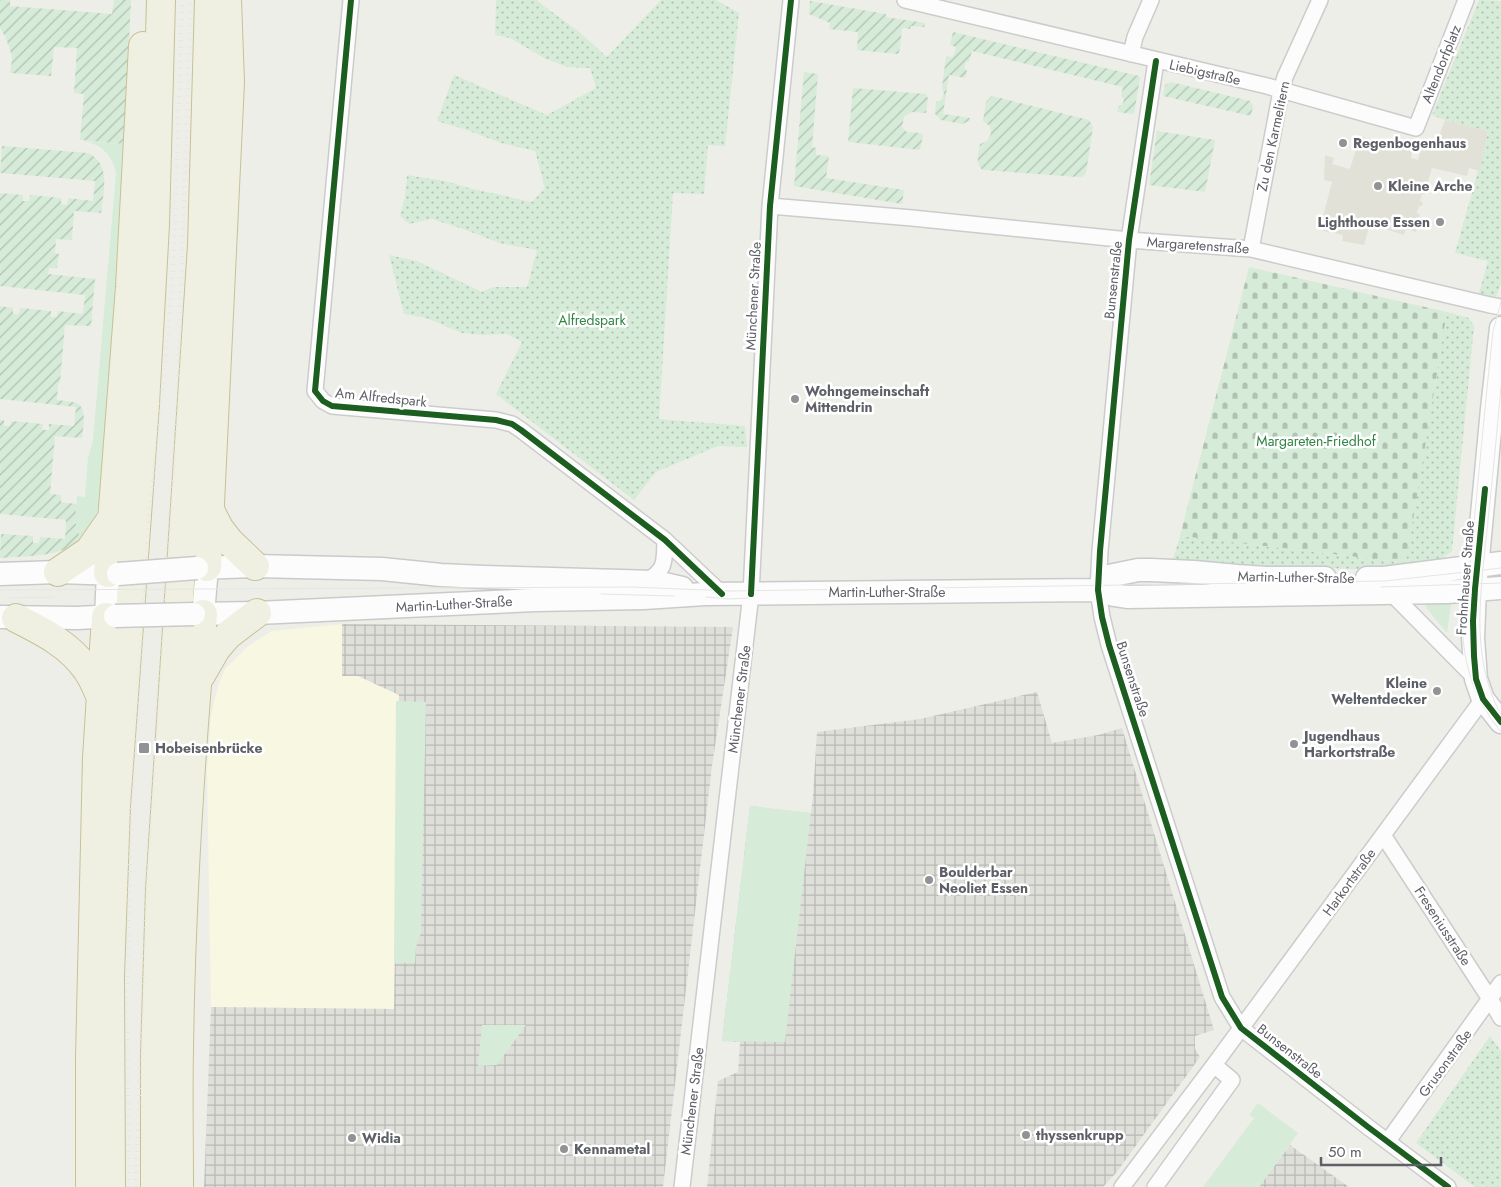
<svg xmlns="http://www.w3.org/2000/svg" width="1501" height="1187" viewBox="0 0 1501 1187" font-family="Jost,sans-serif">
  <style>
    .commercial { fill: #f7f7e2 }
    .industrial { fill: url(#industrial-grid) }
    .education { fill: #e2e1d8 }
    .grass { fill: #d6ebd8 }
    .cemetery { fill: url(#cemetery-stones) }
    .park { fill: url(#park-dots) }
    .garden { fill: url(#garden-furrows) }
    .lines { fill: none; stroke-linecap: round; stroke-linejoin: round }
    .minor-casing { stroke: #cbcccb; stroke-width: 18 }
    .secondary-casing { stroke: #c9caca; stroke-width: 25 }
    .motorway-casing { stroke: #c7c195; stroke-width: 30 }
    .minor { stroke: #fcfcfc; stroke-width: 15 }
    .secondary { stroke: #fcfcfc; stroke-width: 22 }
    .motorway { stroke: #f0f0e2; stroke-width: 28 }
    .tram { stroke: #e5e5e4; stroke-width: 1 }
    .rail { stroke: #e5e5e4; stroke-width: 4; stroke-dasharray: 1 6; stroke-linecap: butt }
    .secondary-bridge-casing { stroke: #c9caca; stroke-width: 25; stroke-linecap: butt }
    .secondary-bridge { stroke: #fcfcfc; stroke-width: 22 }
    .cycleway-casing { stroke: #fff; stroke-width: 9 }
    .cycleway { stroke: #1b5e20; stroke-width: 6 }
    .poi-dot { fill: #909294; stroke: #fff; stroke-width: 2 }
    .labels { text-anchor: middle; stroke-width: 5; stroke-linejoin: round; paint-order: stroke }
    .street-label { font-size: 14px; fill: #5e6067; stroke: #fff }
    .poi-label { font-size: 14px; font-weight: bold; fill: #5e6067; stroke: #fff; text-anchor: start }
    .park-label { font-size: 14px; fill: #308444; stroke: #fff }
  </style>
  <defs>
    <pattern id="industrial-grid" width="8" height="8" patternUnits="userSpaceOnUse" patternTransform="scale(1.25)"><rect width="8" height="8" fill="#dfdfda"/><path d="M0 4h8M4 0v8" fill="none" stroke="#b8b8b5"/></pattern>
    <pattern id="cemetery-stones" width="16" height="16" patternUnits="userSpaceOnUse" patternTransform="scale(1.25)"><rect width="16" height="16" fill="#d6ebd8"/><path d="M2 7V4a2 2 0 0 1 4 0v3zM10 15v-3a2 2 0 0 1 4 0v3z" fill="#b1c2b3"/></pattern>
    <pattern id="park-dots" width="8" height="8" patternUnits="userSpaceOnUse" patternTransform="scale(1.25)"><rect width="8" height="8" fill="#d6ebd8"/><path d="M2 2h.1M6 6h.1" fill="none" stroke="#b1c2b3" stroke-width="1.8" stroke-linecap="round"/></pattern>
    <pattern id="garden-furrows" width="10" height="10" patternUnits="userSpaceOnUse" patternTransform="scale(1.25)"><rect width="10" height="10" fill="#d6ebd8"/><path d="M-1 1l2-2M0 10L10 0M9 11l2-2" fill="none" stroke="#b1c2b3"/></pattern>
  </defs>
  <rect width="100%" height="100%" fill="#eeeee9"/>
  <path class="commercial" d="M342 624 343 676H358L399 695 394 1009 211 1007 207 770 211 716 218 686 225 669 248 646 272 631Z"/>
  <path class="industrial" d="M342 624 733 627 712 766 663 1187H204L211 1007 394 1009 399 695 358 676H342Z
    M1037 692 1052 743 1098 735 1122 728 1214 1030 1195 1036V1049L1200 1057 1116 1173 1103 1187H707L718 1081 738 1072 740 1042 722 1041 750 806 811 813 813 795 817 732 920 719Z
    M1290 1145 1349 1187H1259Z"/>
  <path class="education" d="M1445 120 1488 131 1480 171 1469 168 1467 176 1432 168 1428 182H1425L1423 189 1426 191 1425 194H1422L1420 201 1423 203 1422 206H1419L1417 213 1420 215 1419 218H1416L1414 226 1417 227 1416 232 1406 229 1404 235 1370 224 1364 245 1342 241 1343 235 1323 231 1324 225 1321 224 1332 182 1324 180 1325 155 1334 158 1332 164 1350 169 1360 136 1412 151 1411 158 1418 160 1422 146 1434 149Z"/>
  <path class="grass" d="M82 141 124 144 119 251 101 498 92 528 83 540C72 528 76 511 77 496L85 497 88 458 93 440 116 173C112 154 100 143 82 141Z
    M1436 603 1451 604 1447 633 1428 610 1425 605Z
    M396 701 426 702 421 933 416 947 415 963H394Z
    M750 806 811 813 785 1042 722 1041Z
    M482 1025H526L497 1065 478 1066Z
    M1258 1103 1298 1133 1259 1187H1203L1254 1118 1249 1115Z"/>
  <path class="cemetery" d="M1249 267 1447 312 1407 563 1180 536Z"/>
  <path class="park" d="M496 0H537L545 7 577 30 607 57 661 0H716L739 13 725 146 708 145 704 194 673 193 659 419 745 426 747 447 718 446 656 472 634 500 496 394 522 342 507 334 482 335 462 333 426 318 404 314 389 255 417 261 482 292 493 287H527L537 250 499 243 466 230 432 219 409 224 400 216 405 197 407 175 445 181 469 188 532 202 545 188 535 151 501 143 464 129 437 121 454 75 547 115 596 88 590 68 567 67 544 58 510 38 495 35Z
    M1479 0 1501 1V284L1495 299 1478 297 1488 261 1455 253 1478 171 1480 170 1488 131 1445 120 1432 115Z
    M1447 312 1469 318 1474 326 1452 551 1441 559 1382 570 1199 564 1161 561 1173 559 1180 536 1406 563Z
    M1490 1036 1501 1051V1187H1475L1416 1143Z"/>
  <path class="garden" d="M0 0H10V6L112 14 114 0H131L124 144 80 140 84 94 74 93 77 48 54 47 51 76 10 73 12 60 11 53 6 38 0 28Z
    M810 1 886 14V17L925 23 924 27 911 26 910 29 902 28 900 49 898 54 857 50 858 32 829 29 830 23 809 14Z
    M953 32 1139 76 1140 78 1134 114 1117 112 1119 106 1122 105 1124 100 1121 96 1123 87 972 51 969 61 966 62 964 68 967 71 965 78 949 75 943 114 970 118 969 121 962 124 941 120 935 114 936 102 941 100 944 94 942 88 946 56 953 57 956 47 950 45Z
    M804 72 818 74 812 147 816 148V155L829 156 826 178 904 190 902 204 794 186Z
    M1171 82 1250 101 1253 106 1251 116 1163 96 1165 85Z
    M853 88 926 94 928 99 926 113 912 112 904 117 902 127 907 132 920 133 923 135 920 150 848 142Z
    M992 96 1089 120 1093 127 1086 173 1082 177H1078L983 170C974 164 979 153 980 144L987 141 991 134 990 126 983 121 986 102Z
    M1157 131 1215 140 1205 192 1149 185Z
    M2 146 88 153C112 164 103 193 101 213L74 211 72 240 56 239 55 253 59 254 57 268H49L48 274 95 279 91 326 65 325 60 382 58 383 57 400C62 401 68 401 73 402 89 405 83 427 82 438L55 436 50 494 61 495V502L76 504C76 517 73 529 83 540 59 557 28 556 0 558L1 534 33 536V543H39L40 537 65 539 66 520 0 514V420H4V426H10L11 421 43 424 42 430H49V424L74 426 76 407 0 399V306L13 308V314H19L20 308 51 311V317H57L58 311 83 314 85 295 0 286V193L23 195V201H29L30 195 61 198V204L67 205 68 198 93 201 95 181 0 173Z"/>
  <g class="lines">
    <defs>
      <path id="minor" d="M351 0 315 391 323 401 332 406 496 420 512 424 521 430 665 540 722 594
        M905 0 1267 86 1416 128 1466 0
        M1131 54 1135 37 1151 0
        M1156 61 1129 240 1100 551 1098 590 1102 617 1109 645 1222 997 1241 1028 1368 1127 1448 1187
        M770 206 912 218 1129 240 1251 249 1490 305 1501 307
        M1251 249 1281 91 1285 77 1320 0
        M645 582C667 569 664 562 665 540
        M1390 592 1476 679
        M1383 835 1490 999 1501 1018
        M1388 1141 1501 983
        M682 1187 751 594 770 206 791 0
        M1122 1187 1214 1065 1483 699
        M1155 1187 1232 1080 1214 1065"/>
      <path id="secondary" d="M1501 328 1492 409 1475 589 1473 638 1476 679 1483 699 1501 722
        M197 568 255 566 382 569 441 575 483 577 656 582 682 588
        M0 574 58 572 118 574
        M1367 578H1384L1501 563
        M1098 590 1109 576 1138 570H1151L1194 572 1237 576 1266 578H1325
        M194 614 257 613 535 600 644 598 705 594 1098 590 1114 595 1127 597 1447 592 1501 588
        M203 614 207 567
        M0 617 77 618 115 616
        M106 617 108 573"/>
      <path id="motorway" d="M210 510 219 528 229 541 255 566
        M207 567 230 82 227 0
        M58 572 89 551 112 518
        M108 573 130 287 143 46
        M16 618C42 631 70 645 87 670 93 678 97 689 101 698
        M201 675 216 649 228 635 257 613
        M90 1187V1058L97 758 106 617
        M111 1187 110 976 116 806 145 404 155 225 161 0
        M155 1187V1054L160 889 202 245 209 0
        M179 1187C179 1141 178 1096 179 1050 181 905 190 759 203 614"/>
    </defs>
    <use href="#minor" class="minor-casing"/>
    <use href="#secondary" class="secondary-casing"/>
    <use href="#motorway" class="motorway-casing"/>
    <use href="#minor" class="minor"/>
    <use href="#secondary" class="secondary"/>
    <use href="#motorway" class="motorway"/>
    <path class="tram" d="M1501 302 1493 331 1487 388 1463 637C1466 675 1478 703 1501 732
      M1501 386C1497 431 1493 475 1488 520 1482 586 1468 654 1501 715
      M1381 587 1501 583
      M0 590 631 587 732 591 1385 581 1501 568
      M601 594 674 596
      M706 597 728 599 749 598
      M9 598 54 597"/>
    <path class="rail" d="M129 1187 127 1010 131 807 149 513 167 347 174 253 182 0
      M136 1187 146 886 177 408 191 0"/>
    <defs>
      <path id="secondary-bridge" d="M118 574 197 568
        M115 616 194 614"/>
    </defs>
    <use href="#secondary-bridge" class="secondary-bridge-casing"/>
    <use href="#secondary-bridge" class="secondary-bridge"/>
    <defs>
      <path id="cycleway" d="M351 0 315 391 323 401 332 406 496 420 512 424 521 430 665 540 722 594
        M1156 61 1129 240 1100 551 1098 590 1102 617 1109 645 1222 997 1241 1028 1368 1127 1448 1187
        M1485 489 1475 589 1473 621 1474 656 1476 679 1483 699 1501 722
        M751 594 770 206 791 0"/>
    </defs>
    <use href="#cycleway" class="cycleway-casing"/>
    <use href="#cycleway" class="cycleway"/>
  </g>
  <g class="poi-dot">
    <circle cx="1343" cy="143" r="5"/>
    <circle cx="1378" cy="186" r="5"/>
    <circle cx="1440" cy="222" r="5"/>
    <circle cx="795" cy="399" r="5"/>
    <circle cx="1437" cy="691" r="5"/>
    <circle cx="1294" cy="744" r="5"/>
    <rect x="138" y="742" width="12" height="12" rx="2.5"/>
    <circle cx="929" cy="880" r="5"/>
    <circle cx="1026" cy="1135" r="5"/>
    <circle cx="352" cy="1138" r="5"/>
    <circle cx="564" cy="1149" r="5"/>
  </g>
  <g class="labels">
    <g class="street-label">
      <text transform="translate(1441 64) rotate(-68)" y="5">Altendorfplatz</text>
      <text transform="translate(1205 72) rotate(13)" y="5">Liebigstraße</text>
      <text transform="translate(1273 136) rotate(-78)" y="5">Zu den Karmelitern</text>
      <text transform="translate(1198 245) rotate(4)" y="5">Margaretenstraße</text>
      <text transform="translate(1113 280) rotate(-84)" y="5">Bunsenstraße</text>
      <text transform="translate(753 296) rotate(-87)" y="5">Münchener Straße</text>
      <text transform="translate(381 397) rotate(6)" y="5">Am Alfredspark</text>
      <text transform="translate(1296 577) rotate(1)" y="5">Martin-Luther-Straße</text>
      <text transform="translate(1465 578) rotate(-86)" y="5">Frohnhauser Straße</text>
      <text x="887" y="597">Martin-Luther-Straße</text>
      <text transform="translate(454 604) rotate(-3)" y="5">Martin-Luther-Straße</text>
      <text transform="translate(1133 679) rotate(72)" y="5">Bunsenstraße</text>
      <text transform="translate(739 699) rotate(-83)" y="5">Münchener Straße</text>
      <text transform="translate(1349 882) rotate(-54)" y="5">Harkortstraße</text>
      <text transform="translate(1443 926) rotate(57)" y="5">Freseniusstraße</text>
      <text transform="translate(1290 1051) rotate(38)" y="5">Bunsenstraße</text>
      <text transform="translate(1445 1063) rotate(-54)" y="5">Grusonstraße</text>
      <text transform="translate(692 1101) rotate(-83)" y="5">Münchener Straße</text>
    </g>
    <g class="poi-label">
      <text x="1353" y="148">Regenbogenhaus</text>
      <text x="1388" y="191">Kleine Arche</text>
      <text x="1430" y="227" text-anchor="end">Lighthouse Essen</text>
      <text x="805" y="396">Wohngemeinschaft<tspan x="805" dy="16">Mittendrin</tspan></text>
      <text x="1427" y="688" text-anchor="end">Kleine<tspan x="1427" dy="16">Weltentdecker</tspan></text>
      <text x="1304" y="741">Jugendhaus<tspan x="1304" dy="16">Harkortstraße</tspan></text>
      <text x="155" y="753">Hobeisenbrücke</text>
      <text x="939" y="877">Boulderbar<tspan x="939" dy="16">Neoliet Essen</tspan></text>
      <text x="1036" y="1140">thyssenkrupp</text>
      <text x="362" y="1143">Widia</text>
      <text x="574" y="1154">Kennametal</text>
    </g>
    <g class="park-label">
      <text x="592" y="325">Alfredspark</text>
      <text x="1316" y="446">Margareten-Friedhof</text>
    </g>
  </g>
  <path d="M1321 1157v8h120v-8" fill="none" stroke="#5e6067" stroke-width="2.5"/>
  <text x="1328" y="1157" font-size="15" fill="#5e6067" stroke="#ffffff" stroke-width="4" paint-order="stroke">50 m</text>
</svg>
